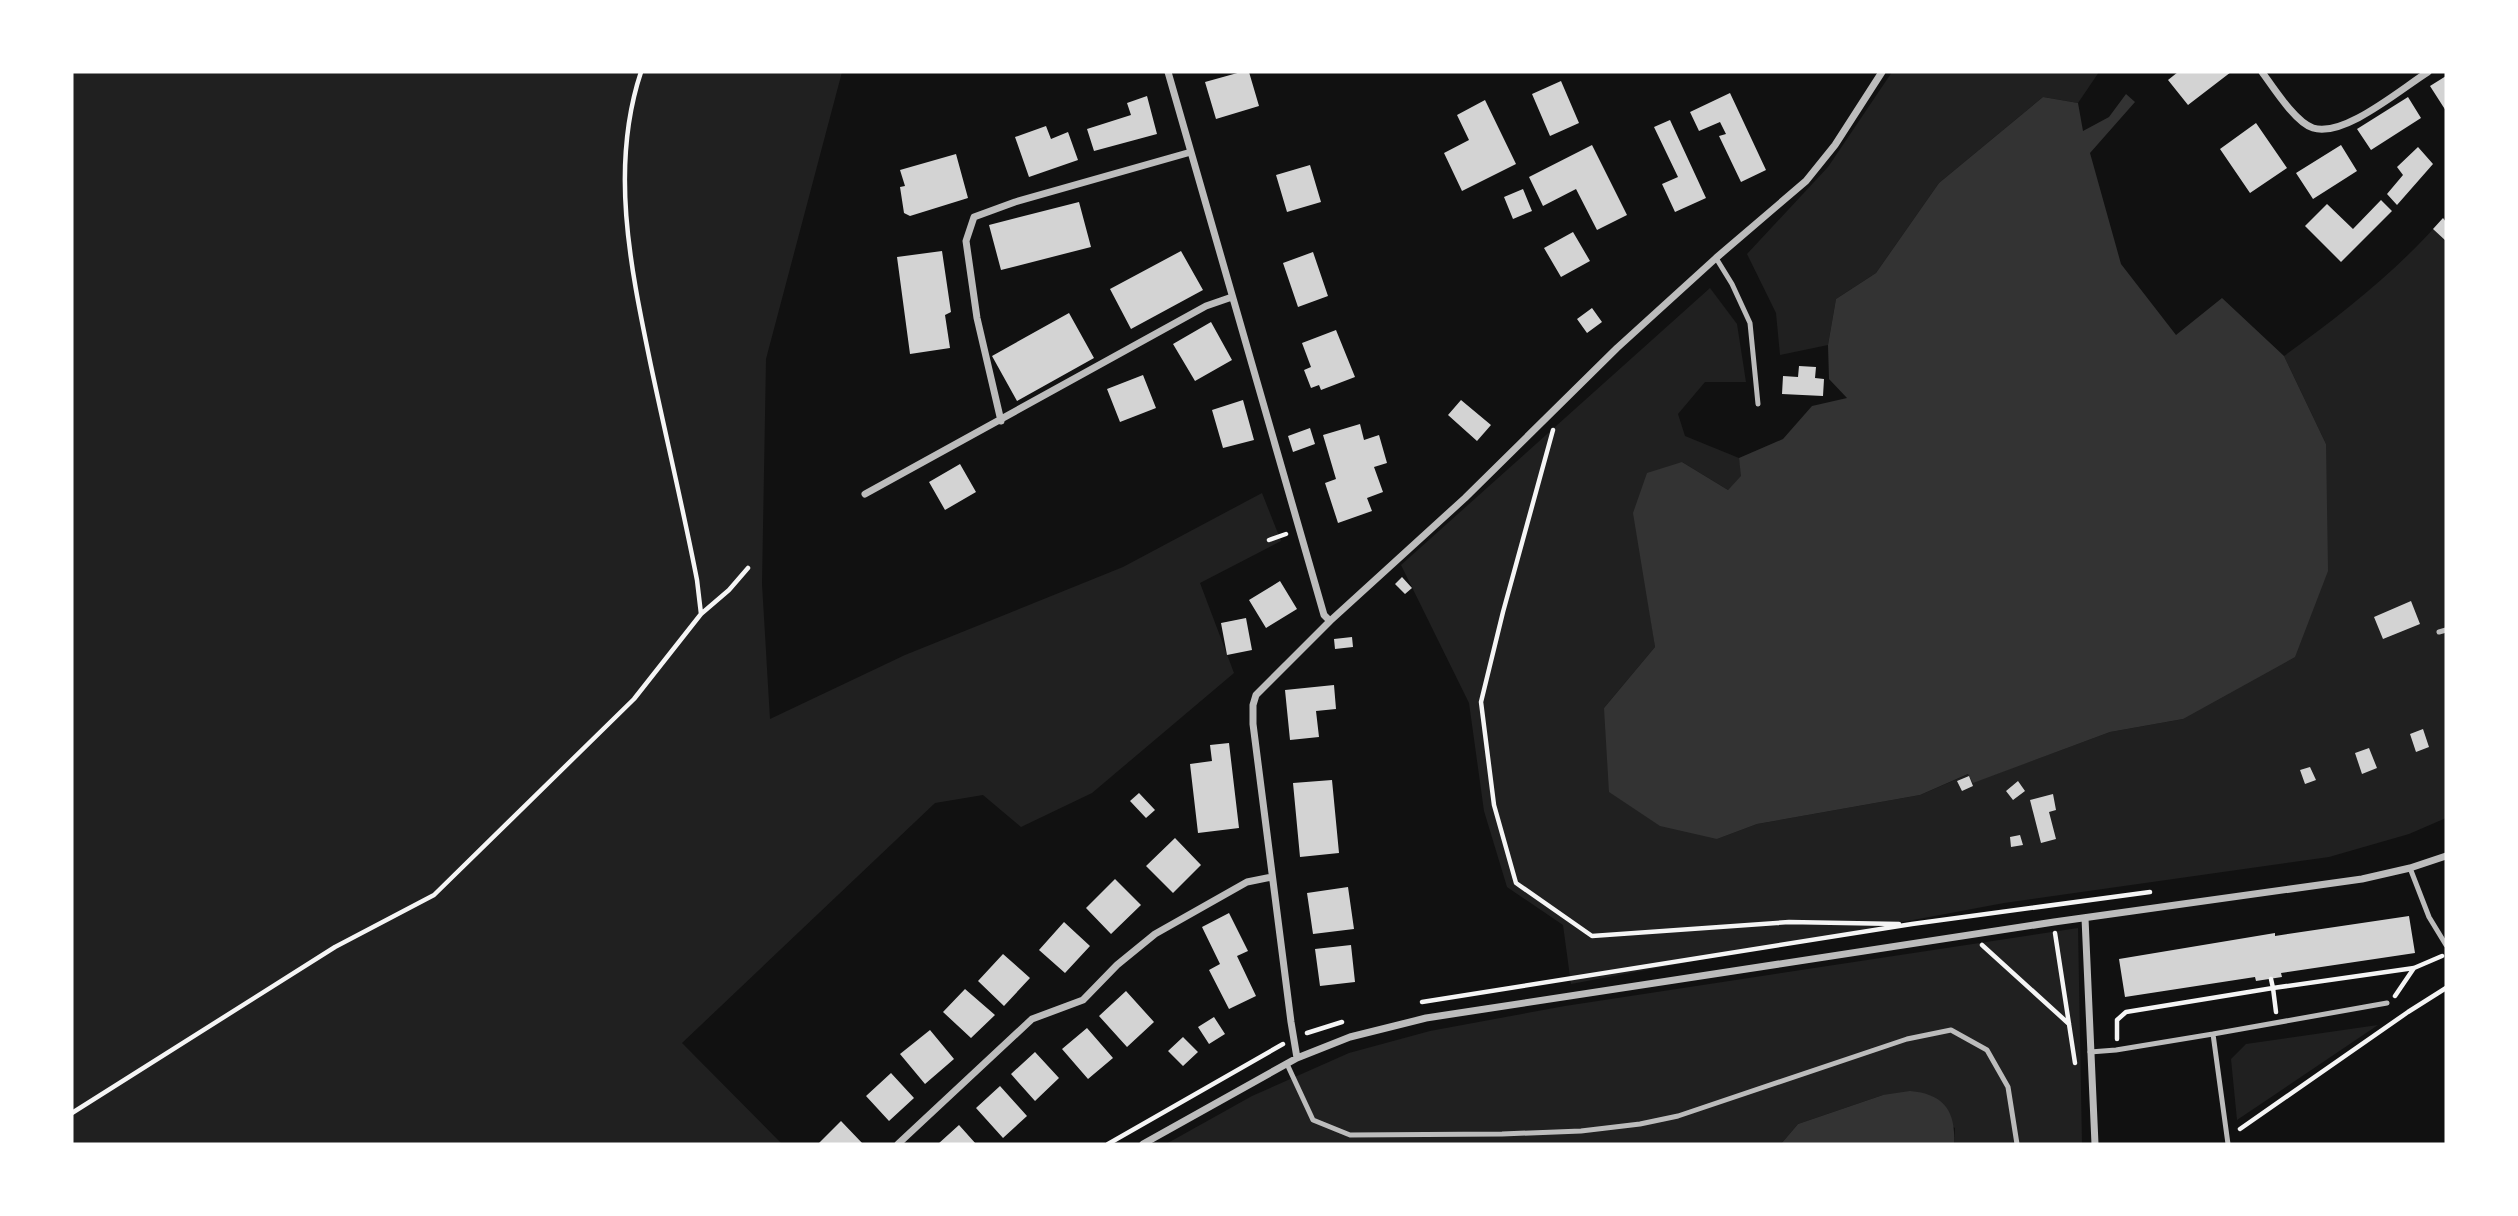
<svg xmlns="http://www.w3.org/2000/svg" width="2518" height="1216" viewBox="0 0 2518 1216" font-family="Manrope,sans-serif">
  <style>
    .green { fill: #202020 }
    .water { fill: #333 }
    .building { fill: #d3d3d3 }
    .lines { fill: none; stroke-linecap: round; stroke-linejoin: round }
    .path { stroke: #f5f5f5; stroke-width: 4.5 }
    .service { stroke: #bcbcbc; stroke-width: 5 }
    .minor { stroke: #bcbcbc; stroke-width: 7 }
  </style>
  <rect width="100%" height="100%" fill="#111"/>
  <path class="green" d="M72 72H842L766 359 762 584 770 719 905 655 1123 567 1262 493 1281 541 1200 583 1234 673 1092 793 1021 827 983 795 935 803 682 1043 782 1144H72Z
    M1892 72H2099L2078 103 2043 97 1939 183 1876 273 1836 299 1828 345 1780 355 1776 313 1747 254 1828 167Z
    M2443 218 2446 222V818L2409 834 2329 857 2004 903 1571 984 1563 925 1507 887 1484 811 1469 703 1401 565 1710 288 1737 324 1746 382H1705L1678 414 1685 436 1739 458 1742 476 1728 490 1682 462 1648 600 1655 647 1604 708 1717 839 1757 824 1920 795 1969 774 1974 782 2110 732 2183 719 2326 444 2284 356C2340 316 2398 270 2443 218Z
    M2078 928 2082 1144H1954L1955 1128 1883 1095 1798 1124 1781 1144H1166L1252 1096 1349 1053 1430 1031 1565 1006Z
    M2378 1025 2237 1120 2231 1059 2246 1044Z"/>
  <path class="water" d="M2126 94 2135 102 2090 153 2121 264 2176 335 2222 298 2284 356 2326 444 2328 571 2295 657 2183 719 2110 732 1973 783 1968 774 1920 795 1757 824 1717 839 1660 826 1609 792 1604 708 1655 647 1633 513 1647 473 1682 462 1728 490 1741 476 1739 458 1783 439 1812 406 1847 398 1829 379 1828 345 1836 299 1876 273 1939 183 2043 97 2078 103 2083 131 2109 117Z
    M1910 1091C1944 1094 1956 1111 1954 1144H1781L1798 1124 1883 1095Z"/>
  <path class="building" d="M1241 72H1249L1259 106 1216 119 1205 82Z
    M2178 72H2231L2188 105 2168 80Z
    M2446 76V111L2430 86Z
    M1561 81 1579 123 1550 136 1532 94Z
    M1730 93 1766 170 1741 182 1719 136 1726 134 1720 122 1699 131 1690 112Z
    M1147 96 1157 134 1094 151 1087 129 1131 115 1127 103Z
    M2408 97 2421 118 2371 150 2357 129Z
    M1485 100 1516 164 1462 191 1444 153 1469 140 1457 115Z
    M1670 120 1706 198 1675 212 1662 184 1678 177 1654 127Z
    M2256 123 2287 168 2250 193 2220 149Z
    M1046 126 1051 139 1068 132 1078 160 1029 177 1015 137Z
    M1592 145 1627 215 1597 230 1576 189 1543 206 1529 177Z
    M2341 145 2357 171 2313 199 2296 173Z
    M2418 147 2433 164 2397 205 2387 194 2403 175 2397 167Z
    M956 154 968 198 910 216 904 213 900 187 905 186 900 170Z
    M1310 165 1321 202 1287 212 1276 175Z
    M1523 189 1532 211 1513 219 1504 197Z
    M2381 200 2392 211 2341 262 2305 226 2327 204 2353 229Z
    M1079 202 1091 247 1001 270 989 225Z
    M2443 218 2446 222V241L2433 229Z
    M1573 232 1590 261 1561 277 1544 248Z
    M942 251 951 312 945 315 950 348 910 354 897 257Z
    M1181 251 1203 290 1131 329 1110 289Z
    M1313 252 1328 296 1298 307 1283 263Z
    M1592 308 1602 322 1587 333 1577 319Z
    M1069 313 1094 358 1017 401 992 356Z
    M1211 322 1232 360 1195 381 1173 344Z
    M1336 330 1355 377 1321 390 1319 385 1311 388 1304 370 1311 367 1302 343Z
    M1799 366 1816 367 1815 378 1824 379 1823 396 1782 394 1783 376 1798 377Z
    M1143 375 1156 408 1120 422 1107 389Z
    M1243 400 1254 440 1223 448 1212 410Z
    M1461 400 1491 425 1477 441 1448 415Z
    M1360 424 1364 440 1379 435 1387 463 1374 467 1383 492 1367 498 1372 511 1338 523 1325 483 1336 479 1323 435Z
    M1310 428 1315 444 1293 452 1288 436Z
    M960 464 976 492 945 510 929 482Z
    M1402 577 1412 588 1405 594 1395 584Z
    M1280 581 1297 609 1266 628 1249 600Z
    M2411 601 2420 624 2383 639 2374 617Z
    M1246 618 1252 650 1227 655 1221 623Z
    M1352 637 1353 647 1335 649 1334 639Z
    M1334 685 1336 709 1316 711 1319 737 1290 740 1285 690Z
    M2423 729 2429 747 2416 752 2410 734Z
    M1229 743 1239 828 1198 833 1190 764 1212 761 1210 745Z
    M2369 748 2377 768 2362 774 2355 753Z
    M2310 767 2316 780 2305 784 2300 770Z
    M1969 776 1973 786 1962 791 1957 781Z
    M1332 780 1339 853 1300 857 1293 783Z
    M2018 781 2025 791 2013 800 2006 791Z
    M1139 793 1155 810 1146 818 1130 801Z
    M2053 794 2056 810 2049 812 2056 839 2041 843 2030 800Z
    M2020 835 2023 845 2011 847 2010 837Z
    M1175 838 1201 865 1173 893 1146 866Z
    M1115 879 1141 905 1111 934 1086 908Z
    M1348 887 1354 929 1313 934 1307 893Z
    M1229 913 1248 951 1237 956 1256 996 1229 1009 1209 970 1220 964 1202 927Z
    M2409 916 2415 953 2281 973 2282 977 2256 981 2255 977 2125 997 2119 959 2275 933V936Z
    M1064 922 1090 946 1065 973 1039 950Z
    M1351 945 1355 982 1320 986 1315 949Z
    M1003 954 1030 978 1004 1006 978 981Z
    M965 989 995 1015 971 1038 943 1012Z
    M1126 991 1154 1022 1127 1047 1099 1016Z
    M1214 1017 1225 1034 1209 1044 1198 1027Z
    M1087 1028 1113 1058 1088 1079 1062 1049Z
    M930 1030 954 1059 925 1084 900 1054Z
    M1183 1037 1198 1052 1183 1066 1168 1051Z
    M1035 1052 1059 1078 1035 1101 1011 1074Z
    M891 1073 914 1098 889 1121 866 1096Z
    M1000 1086 1027 1116 1003 1138 976 1108Z
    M841 1121 863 1144H818Z
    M959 1125 976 1144H938Z"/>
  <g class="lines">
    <path class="path" d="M641 72C609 168 631 269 651 366 666 437 683 508 697 580L701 614
      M1553 430 1503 612 1481 702 1494 805 1516 883 1592 936 1789 922 1899 924
      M1269 540 1286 534
      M2055 933 2075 1063
      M1982 945 2069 1024
      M2395 996 2414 968
      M1422 1002 1912 924 2150 892
      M2276 1012 2273 988 2414 968 2442 956
      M1307 1033 1342 1022
      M2117 1039V1020L2126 1012 2273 988 2271 979
      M72 1113 335 947 434 895 634 699 701 614 729 590 748 568
      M2240 1129 2408 1012 2446 988
      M1108 1144 1283 1044"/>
    <path class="service" d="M1716 258 1732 284 1750 323 1758 404
      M2439 632 2446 630
      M2410 868 2429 917 2446 945
      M2090 1052 2116 1050 2213 1034
      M1287 1064 1313 1120 1350 1135 1502 1134 1581 1131 1640 1124 1678 1116 1907 1039 1951 1030 1987 1050 2008 1087 2017 1144
      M2228 1144 2213 1034 2387 1003"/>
    <path class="minor" d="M1168 72 1320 601 1324 615 1330 621
      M2262 72C2273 87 2295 122 2313 128 2344 138 2402 88 2428 72
      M1001 421 977 318 966 241 974 217 1015 202 1191 152
      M865 494 1206 306 1232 297
      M2085 918 2095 1144
      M1297 1058 1291 1022 1253 724V705L1256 695 1330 621 1465 498 1617 348 1716 258 1806 181 1835 145 1882 72
      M898 1144 1032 1019 1083 1000 1117 965 1155 934 1247 882 1272 877
      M1143 1144 1297 1058 1350 1037 1426 1018 2054 922 2362 879 2410 868 2446 856"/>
  </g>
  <rect width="2518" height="1216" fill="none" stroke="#ffffff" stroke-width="147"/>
</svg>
